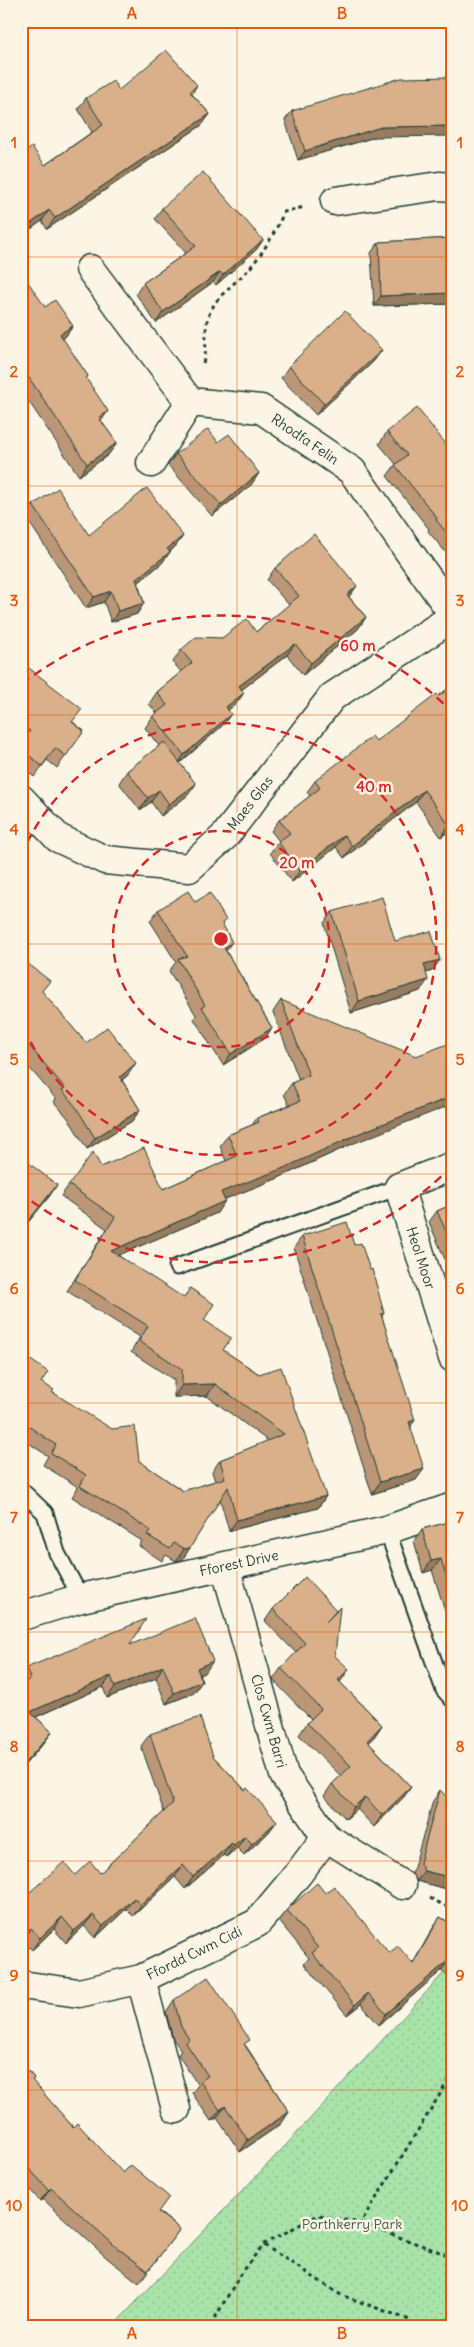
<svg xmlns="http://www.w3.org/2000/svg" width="474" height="2347" viewBox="0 0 474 2347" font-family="Delius,sans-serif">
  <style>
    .park { fill: url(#park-dots); stroke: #64906e }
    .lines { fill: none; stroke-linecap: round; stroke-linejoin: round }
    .service-casing { stroke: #1f3d34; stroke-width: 19 }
    .minor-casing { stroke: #1f3d34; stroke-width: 31 }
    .path { stroke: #1f3d34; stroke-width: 3; stroke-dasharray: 4 4; stroke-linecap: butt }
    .service { stroke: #fcf5e5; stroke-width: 15 }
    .minor { stroke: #fcf5e5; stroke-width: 28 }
    .wall { fill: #bb9777; stroke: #1f3d34 }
    .shaded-wall { fill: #987b61; stroke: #1f3d34 }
    .building { fill: #d9b08a; stroke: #1f3d34 }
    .grid { fill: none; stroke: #e8590c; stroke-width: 1; stroke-opacity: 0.55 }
    .ring { fill: none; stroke: #d62828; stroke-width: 2.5; stroke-dasharray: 9 6 }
    .labels { text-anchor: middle; stroke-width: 5; stroke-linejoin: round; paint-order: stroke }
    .street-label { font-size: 14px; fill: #1f3d34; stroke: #fcf5e5 }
    .park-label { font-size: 14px; fill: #3b5e4b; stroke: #fcf5e5 }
    .centre { fill: #d62828; stroke: #fcf5e5; stroke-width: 2.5 }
    .ring-label { font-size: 15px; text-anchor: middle; font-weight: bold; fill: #d62828; stroke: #fcf5e5; stroke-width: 5; stroke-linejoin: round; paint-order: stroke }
    .neatline { fill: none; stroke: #e8590c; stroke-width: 2 }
    .grid-label { font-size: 16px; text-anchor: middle; font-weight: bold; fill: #e8590c }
  </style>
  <defs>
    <pattern id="park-dots" width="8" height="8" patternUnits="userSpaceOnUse" patternTransform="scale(1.25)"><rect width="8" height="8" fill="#a9e3a9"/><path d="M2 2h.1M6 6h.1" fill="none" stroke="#91c492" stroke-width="1.8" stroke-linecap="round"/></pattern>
  </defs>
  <rect width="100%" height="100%" fill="#fcf5e5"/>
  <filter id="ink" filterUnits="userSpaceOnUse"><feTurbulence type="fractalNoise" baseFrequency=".02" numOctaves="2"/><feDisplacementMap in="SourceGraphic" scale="10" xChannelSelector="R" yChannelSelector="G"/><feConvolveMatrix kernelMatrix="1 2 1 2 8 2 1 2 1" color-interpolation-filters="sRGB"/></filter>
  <g filter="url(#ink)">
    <path class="park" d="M453 1963V2326H113L286 2145Z"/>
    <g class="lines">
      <defs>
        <path id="service" d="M177 1267 399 1187
          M21 1490 45 1513 57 1553 81 1598
          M387 1530 444 1690 453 1700"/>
        <path id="minor" d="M335 201 439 186 453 187
          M90 269 190 402 261 409 352 471 453 614
          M151 463 190 402
          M21 799 58 838 105 860 189 868 225 836 332 697 453 617
          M453 1166 399 1187 453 1358
          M225 1566 284 1775 326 1837 402 1885
          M25 1615 81 1598 387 1530 453 1507
          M141 1979 176 2109
          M21 1985 79 1993 141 1979 257 1923 298 1874 326 1837"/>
      </defs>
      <use href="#service" class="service-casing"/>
      <use href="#minor" class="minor-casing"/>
      <path class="path" d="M203 363C209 347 202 327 211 310 219 294 238 281 250 268 264 251 275 233 284 212L304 207
        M430 1898 453 1910
        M453 2073 361 2223 453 2257
        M264 2245 341 2295 407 2319 415 2326
        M214 2326 216 2316 243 2270 264 2244 318 2215 361 2223"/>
      <use href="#service" class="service"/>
      <use href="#minor" class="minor"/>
    </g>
    <path class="wall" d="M197 85 192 94 210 114 202 125 47 229 42 221 22 235 21 234V155L45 165 92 132 78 109 86 98 119 90Z
      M292 111 375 137 298 160 285 120Z
      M162 208 263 240 256 250 216 285 213 282 156 323 136 294 143 283 186 253 155 219Z
      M453 238V304L374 306 371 253 379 242Z
      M21 287 45 307 73 326 65 337 62 339 88 376 86 379 101 421 117 443 108 455 79 476 21 390Z
      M382 350 374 361 316 415 281 378 289 366Z
      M387 432 453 453V561L428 531 429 529 387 476 396 464 379 444Z
      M218 442 259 473 251 485 212 516 168 465 176 454Z
      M33 505 89 535 183 536 175 547 170 552 162 563 138 583 144 603 137 614 111 622 104 602 86 608 25 516Z
      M275 568 349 597 366 617 358 629 303 675 287 655 241 690 236 704 228 710 223 725 180 763 188 795 161 816 151 802 140 810 119 783 127 771 159 746 145 728 153 716 157 713 149 704 157 692 181 672 173 662 181 650 222 638 256 632 289 605 267 580Z
      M21 661 73 722 84 731 57 768 47 760 34 777 21 767Z
      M453 685V836L449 831 441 837 416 802 344 858 336 847 292 882 270 853 279 841 271 831 279 820 310 796 307 792 315 781 376 741Z
      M195 902 223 925 226 951 272 1028 264 1039 223 1065 194 1019 196 1015 169 971 176 962 150 921 158 910Z
      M332 912 395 941 432 971 426 973 420 991 351 1013 324 923Z
      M21 958 42 992 86 1043 128 1075 122 1080 140 1110 132 1121 87 1149 68 1118 54 1102 56 1099 21 1058Z
      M281 1000 352 1144 276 1179 224 1199 217 1213 118 1255 204 1320 223 1350 259 1374 326 1496 318 1508 229 1531 220 1499 182 1560 176 1561 166 1555 162 1561 139 1546 142 1541 72 1497 78 1487 43 1465 48 1456 21 1438V1355L41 1382 52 1392 139 1461 183 1491 215 1481 212 1472 220 1460 268 1441 207 1396 174 1397V1380L131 1352 140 1337 67 1291 107 1229 61 1196 69 1185 101 1167 163 1189 226 1161 220 1146 228 1135 252 1125 257 1118 289 1105 284 1094 292 1083 299 1080 273 1012Z
      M453 1204V1261L447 1264 429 1222 437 1211Z
      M302 1236 354 1245 384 1313 382 1316 411 1427 416 1480 372 1494 294 1248Z
      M453 1521V1636L432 1570 423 1573 414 1541 422 1529Z
      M273 1609 335 1656 340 1682 382 1725 374 1737 368 1742 411 1787 403 1798 374 1827 357 1809 346 1819 324 1796 332 1784 341 1776 299 1735 307 1723 311 1719 273 1680 281 1668 296 1653 265 1621Z
      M130 1645 205 1673 200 1675 202 1681 194 1693 166 1704 156 1678 107 1698 103 1687 36 1717 52 1732 44 1743 21 1769V1674L26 1668Z
      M150 1734 213 1756 245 1790 277 1821 268 1833 244 1855 237 1848 226 1857 224 1855 185 1889 175 1877 133 1916 126 1909 95 1938 84 1926 66 1943 54 1929 32 1950 22 1940 21 1941V1889L30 1892 75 1875 100 1873 164 1812 141 1746Z
      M440 1790 450 1800 453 1891 417 1881 412 1874 433 1801Z
      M325 1893 389 1953 413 1963 433 1928 440 1917 453 1925V1967L448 1975 441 1971 379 2025 361 2004 347 2015 304 1964 309 1958 279 1921 287 1910Z
      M174 2000 246 2046 289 2112 281 2124 240 2152 217 2118 211 2121 192 2093 198 2085 178 2055 181 2050 173 2039 166 2012Z
      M21 2063 34 2078 32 2081 73 2127 159 2212 180 2229 139 2283 107 2258 43 2199 40 2201 21 2180Z"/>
    <path class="shaded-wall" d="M210 114 202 125 47 229 55 218Z
      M453 126V136L375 137 298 160 305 151 381 127Z
      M49 210 42 221 22 235 30 224Z
      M263 240 256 250 216 285 223 275Z
      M220 272 213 282 156 323 163 312Z
      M453 293V304L374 306 381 296Z
      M73 326 65 337 52 346 60 334Z
      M382 350 374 361 316 415 324 404Z
      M108 411 100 423 99 418Z
      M117 443 108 455 79 476 87 464Z
      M259 473 251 485 212 516 221 505Z
      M183 536 175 547 160 560 167 549Z
      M170 552 162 563 129 590 136 579Z
      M357 586 349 597 347 595Z
      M111 591 104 602 86 608 94 597Z
      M144 603 137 614 111 622 118 611Z
      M366 617 358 629 303 675 311 663Z
      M295 644 287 655 231 698 239 686Z
      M244 693 236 704 217 718 226 707Z
      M231 714 223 725 176 766 184 755Z
      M196 784 188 795 161 816 169 804Z
      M159 790 151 802 140 810 148 798Z
      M424 790 416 802 344 858 352 846Z
      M453 822V826L449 831 441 837 449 825Z
      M344 835 336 847 292 882 300 870Z
      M232 942 224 953V948Z
      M440 960 432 971 416 976 424 964Z
      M428 980 420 991 351 1013 359 1001Z
      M272 1028 264 1039 223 1065 231 1054Z
      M136 1063 128 1075 112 1088 120 1077Z
      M453 1096V1104L352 1144 276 1179 213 1204 221 1192 360 1133Z
      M140 1110 132 1121 87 1149 95 1138Z
      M57 1185 49 1197 21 1231V1230Z
      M225 1201 217 1213 103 1262 111 1251Z
      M453 1255V1261L447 1264Z
      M215 1384 207 1396 174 1397 182 1385Z
      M415 1420 407 1432 409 1422Z
      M424 1469 416 1480 372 1494 380 1482Z
      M326 1496 318 1508 229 1531 237 1520Z
      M190 1548 182 1560 176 1561 184 1549Z
      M441 1559 432 1570 423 1573 431 1561Z
      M213 1661 205 1673 189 1679 197 1668Z
      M163 1666 156 1678 107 1698 115 1687Z
      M349 1669 341 1681 330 1691 338 1680Z
      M111 1676 103 1687 22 1723 30 1712Z
      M202 1681 194 1693 166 1704 174 1693Z
      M382 1725 374 1737 358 1752 367 1741Z
      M52 1732 44 1743 21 1769V1767L24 1764Z
      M411 1787 403 1798 374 1827 382 1815Z
      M365 1797 357 1809 346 1819 354 1807Z
      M277 1821 268 1833 244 1855 252 1844Z
      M245 1836 237 1848 226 1857 234 1845Z
      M232 1843 224 1855 185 1889 193 1877Z
      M183 1865 175 1877 133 1916 141 1905Z
      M424 1871 453 1878V1891L417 1881Z
      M134 1898 126 1909 95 1938 103 1926Z
      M93 1915 84 1926 66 1943 74 1931Z
      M62 1917 54 1929 32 1950 40 1938Z
      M31 1928 22 1940 21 1941V1937Z
      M449 1960 441 1971 379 2025 386 2014Z
      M368 1993 361 2004 347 2015 355 2005Z
      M225 2106 217 2118 211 2121 220 2110Z
      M289 2112 281 2124 240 2152 248 2140Z
      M51 2188 43 2199 40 2201 49 2190Z"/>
    <path class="building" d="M166 50 197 85 190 92 210 114 55 218 49 210 30 224 21 212V155L32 147 45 165 103 125 86 98 113 81 119 90Z
      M453 77V126L381 127 305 151 292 111 401 78Z
      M203 172 263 240 223 275 220 272 163 312 143 283 196 246 162 208Z
      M453 238V293L381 296 379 242Z
      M28 282 45 307 55 300 73 326 60 334 88 376 86 378 108 411 99 418 117 443 87 464 21 366V287Z
      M345 311 382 350 324 404 289 366Z
      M417 408 453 453V540L436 520 437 518 395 465 407 455 387 432Z
      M208 429 218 442 229 434 259 473 221 505 176 454Z
      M58 488 89 535 147 488 183 536 167 549 170 552 136 579 144 603 118 611 111 591 94 597 33 505Z
      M314 534 357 586 347 595 366 617 311 663 295 644 239 686 244 693 226 707 231 714 184 755 153 716 167 705 157 692 192 663 181 650 196 637 222 638 247 619 256 632 299 596 275 568Z
      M21 645 25 649 21 652Z
      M21 662 82 709 72 722 84 731 66 756 55 748 42 766 21 749V742L30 731 21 725Z
      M453 685V822L449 825 424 790 352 846 344 835 300 870 278 842 290 833 279 820 320 788 315 781 372 736 376 741 437 694 439 696Z
      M164 742 196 784 169 804 159 790 148 798 127 771Z
      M188 891 195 902 210 893 226 920 222 923 232 942 224 948 272 1028 231 1054 202 1007 205 1005 178 959 187 956 158 910Z
      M382 897 395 941 431 931 440 960 424 964 428 980 359 1001 332 912Z
      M21 958 50 981 42 991 86 1043 107 1027 136 1063 120 1077 140 1110 95 1138 76 1107 62 1090 65 1088 21 1036V1028L25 1025 21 1022Z
      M281 1000 416 1056 453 1042V1096L360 1133 284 1168 221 1192 225 1201 111 1251 184 1298 190 1288 214 1304 204 1320 231 1338 223 1350 259 1374 281 1367 326 1496 237 1520 228 1487 190 1548 184 1549 174 1543 170 1549 147 1535 150 1530 80 1486 86 1475 51 1453 56 1445 21 1421V1355L22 1354 48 1372 41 1382 54 1390 52 1392 112 1429 135 1426 139 1461 183 1491 225 1478 220 1460 284 1434 215 1384 182 1385V1369L139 1341 148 1326 75 1280 115 1217 69 1185 93 1152 101 1167 144 1148 163 1189 237 1156 228 1135 259 1122 257 1118 300 1101 292 1083 309 1075Z
      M21 1157 57 1185 21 1230Z
      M453 1204V1247L437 1211Z
      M347 1222 354 1245 361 1243 370 1270 372 1269 384 1313 381 1314 415 1420 409 1422 424 1469 380 1482 302 1236Z
      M21 1512 27 1518 21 1524Z
      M453 1521V1598L441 1559 431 1561 422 1529Z
      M305 1577 337 1611 326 1622 340 1607 335 1656 349 1669 338 1680 382 1725 367 1741 411 1787 382 1815 365 1797 354 1807 332 1784 351 1766 307 1723 321 1709 281 1668 305 1643 273 1609Z
      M195 1618 213 1661 197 1668 202 1681 174 1693 163 1666 115 1687 111 1676 30 1712 52 1732 24 1764 21 1761V1688L30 1678 26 1668 146 1619 130 1645Z
      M200 1717 213 1756 245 1790 247 1788 277 1821 252 1844 245 1836 234 1845 232 1843 193 1877 183 1865 141 1905 134 1898 103 1926 93 1915 74 1931 62 1917 40 1938 31 1928 21 1937V1889L24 1887 30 1892 64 1862 75 1875 90 1861 100 1873 173 1803 150 1734Z
      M440 1790 450 1800 453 1798V1878L424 1871 420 1863Z
      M317 1883 325 1893 334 1886 389 1953 398 1946 413 1964 440 1917 453 1925V1962L449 1960 386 2014 368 1993 355 2005 312 1953 318 1948 287 1910Z
      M208 1977 250 2040 244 2044 289 2112 248 2140 225 2106 220 2110 200 2081 208 2076 186 2043 189 2039 181 2027 174 2000Z
      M21 2063 34 2078 32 2080 73 2127 77 2123 123 2173 131 2165 169 2197 158 2212 180 2229 148 2271 115 2246 51 2188 49 2190 21 2160Z"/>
  </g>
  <path class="grid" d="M237 21V2326M21 257H453M21 486H453M21 715H453M21 944H453M21 1174H453M21 1403H453M21 1632H453M21 1861H453M21 2090H453"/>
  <g class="ring">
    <circle cx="221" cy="939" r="108"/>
    <path d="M21 856A216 216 0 1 1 21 1022"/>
    <path d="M452 1166A324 324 0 0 1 22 1194M22 684A324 324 0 0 1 452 712"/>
  </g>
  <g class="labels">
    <g class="street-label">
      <text transform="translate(305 439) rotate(34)" y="5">Rhodfa Felin</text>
      <text transform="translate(250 803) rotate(-52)" y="5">Maes Glas</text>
      <text transform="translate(421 1258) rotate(72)" y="5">Heol Moor</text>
      <text transform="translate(239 1563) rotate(-12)" y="5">Fforest Drive</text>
      <text transform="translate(269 1721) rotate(74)" y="5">Clos Cwm Barri</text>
      <text transform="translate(194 1953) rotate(-26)" y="5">Ffordd Cwm Cidi</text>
    </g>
    <g class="park-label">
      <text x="352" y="2229">Porthkerry Park</text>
    </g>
  </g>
  <circle cx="221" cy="939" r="8" class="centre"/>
  <g class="ring-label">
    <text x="358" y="651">60 m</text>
    <text x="374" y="792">40 m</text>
    <text x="297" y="868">20 m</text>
  </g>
  <rect width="474" height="2347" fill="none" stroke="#fcf5e5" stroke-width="55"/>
  <rect x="28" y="28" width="418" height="2292" class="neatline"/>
  <g class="grid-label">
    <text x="132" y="19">A</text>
    <text x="342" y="19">B</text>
    <text x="14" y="148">1</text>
    <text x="460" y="148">1</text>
    <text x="14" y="377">2</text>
    <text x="460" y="377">2</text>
    <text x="14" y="606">3</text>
    <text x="460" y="606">3</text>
    <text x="14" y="835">4</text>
    <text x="460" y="835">4</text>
    <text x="14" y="1065">5</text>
    <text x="460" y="1065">5</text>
    <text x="14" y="1294">6</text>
    <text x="460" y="1294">6</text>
    <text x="14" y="1523">7</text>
    <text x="460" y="1523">7</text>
    <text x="14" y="1752">8</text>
    <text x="460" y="1752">8</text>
    <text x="14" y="1981">9</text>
    <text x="460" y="1981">9</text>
    <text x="14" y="2211">10</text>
    <text x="460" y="2211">10</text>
    <text x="132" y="2339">A</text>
    <text x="342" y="2339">B</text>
  </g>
</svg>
